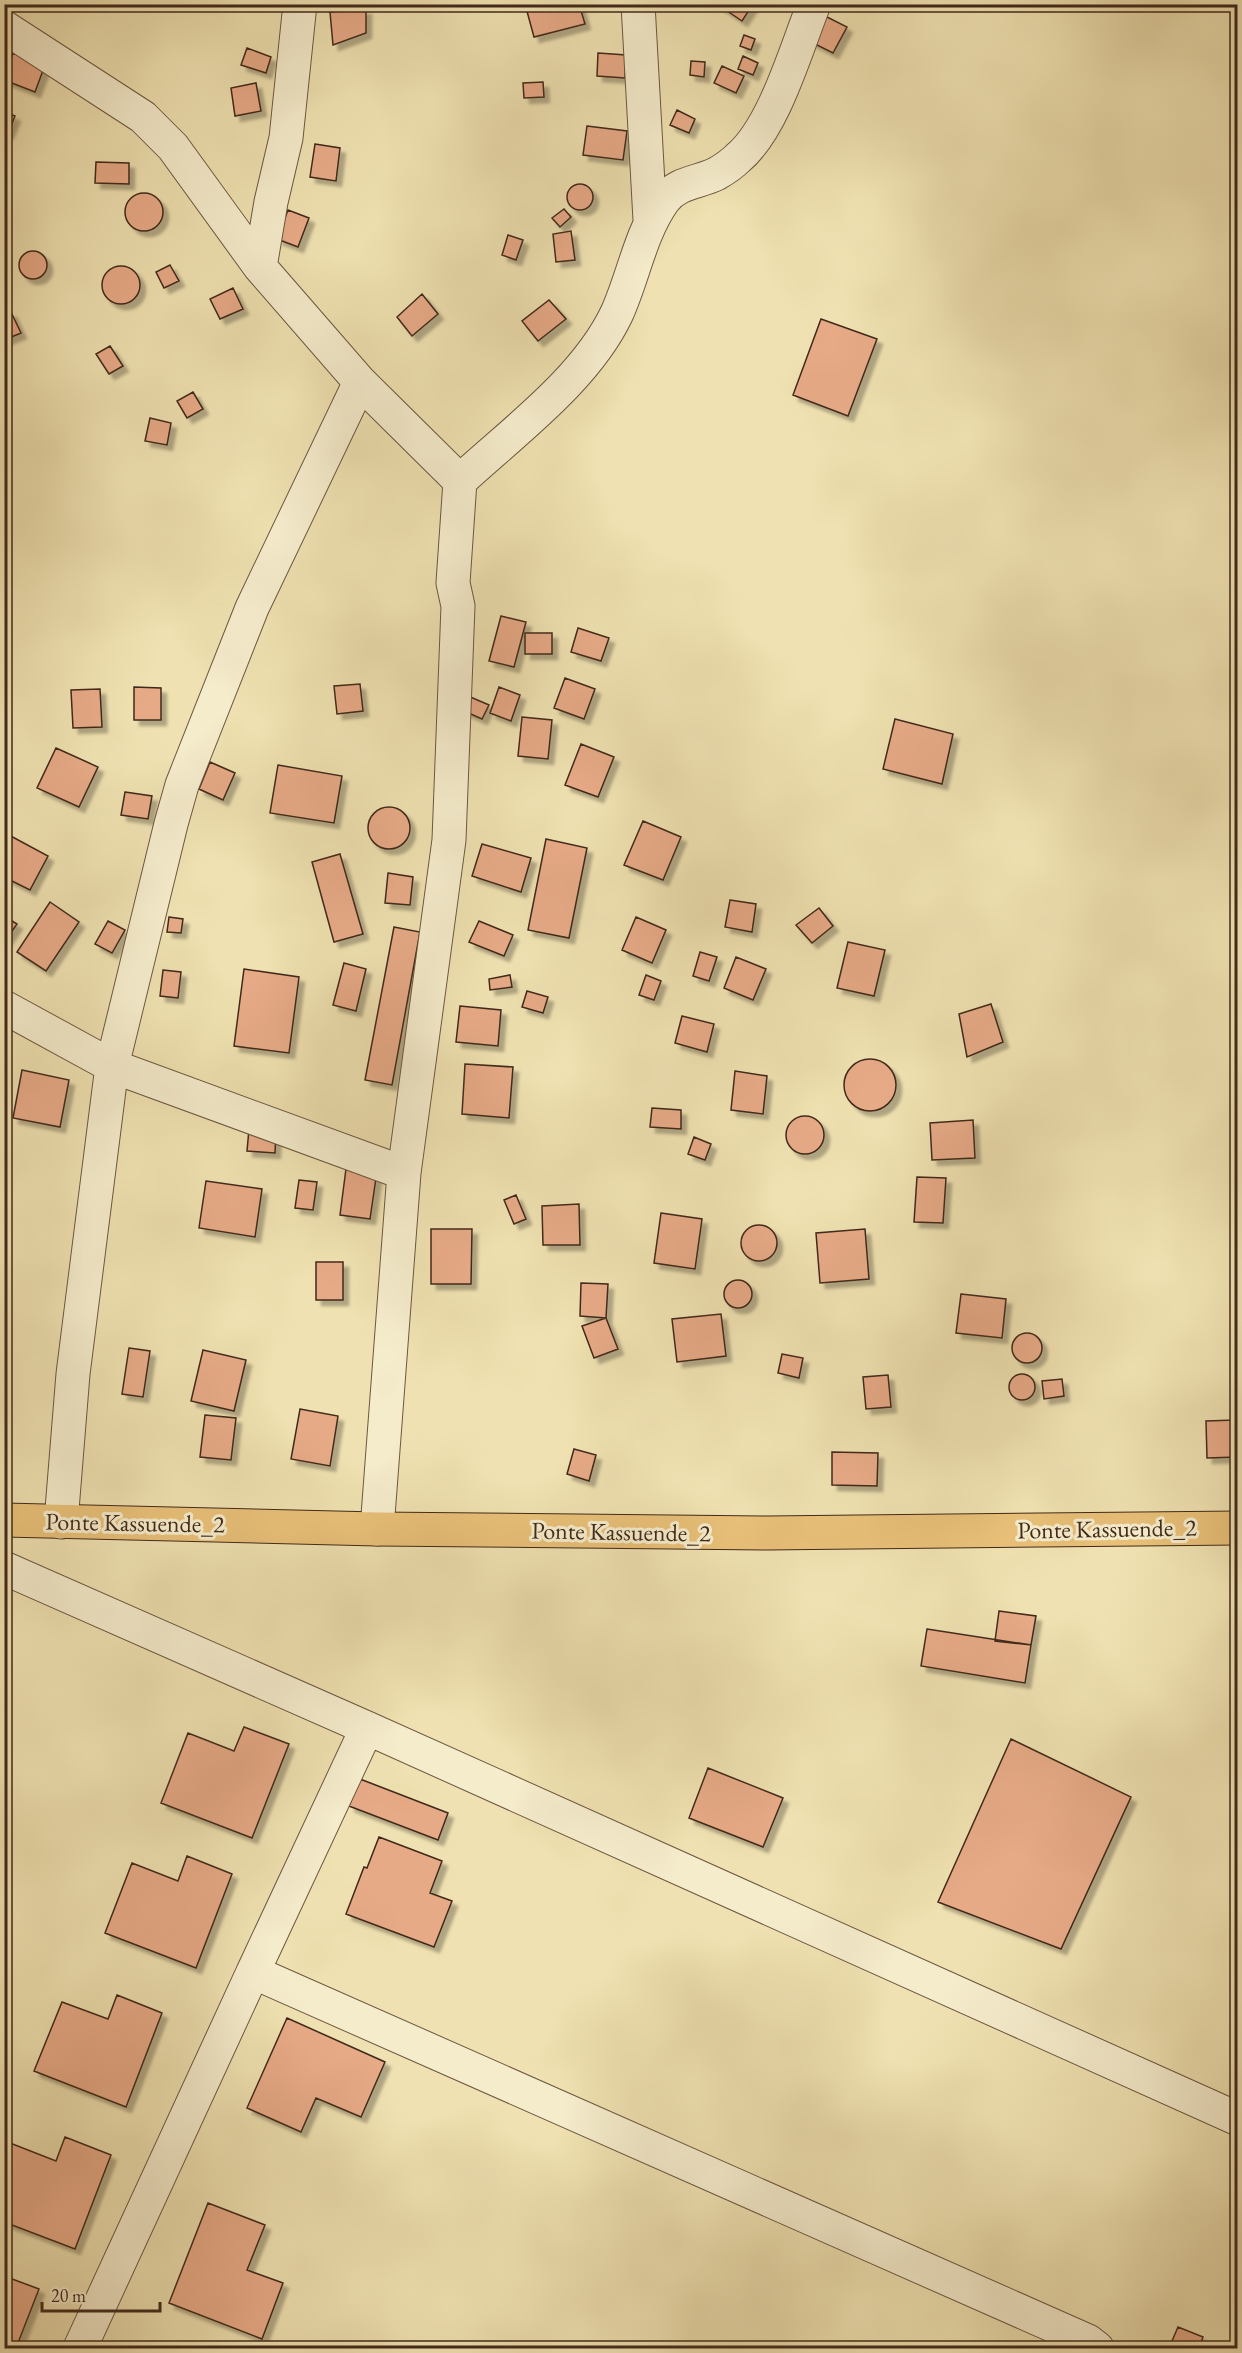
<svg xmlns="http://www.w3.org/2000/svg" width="1242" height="2353" viewBox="0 0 1242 2353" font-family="'EB Garamond',serif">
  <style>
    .building { fill: #e7aa87; stroke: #41291a; stroke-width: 1.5; filter: url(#shadow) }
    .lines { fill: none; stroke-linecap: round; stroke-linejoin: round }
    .minor-casing { stroke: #6c5740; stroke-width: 35 }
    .highway-casing { stroke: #41291a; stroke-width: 35 }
    .minor { stroke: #f5eccc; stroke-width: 33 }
    .highway { stroke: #e8c078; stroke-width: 33 }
    .labels { text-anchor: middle; stroke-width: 6; stroke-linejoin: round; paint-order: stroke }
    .street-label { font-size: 24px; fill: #41291a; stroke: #f5eccc }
  </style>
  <defs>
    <filter id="shadow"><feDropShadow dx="5.5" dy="5.5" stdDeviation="1.5" flood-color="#0004"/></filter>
  </defs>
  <rect width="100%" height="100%" fill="#efe1b1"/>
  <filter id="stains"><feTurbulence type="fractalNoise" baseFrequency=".00333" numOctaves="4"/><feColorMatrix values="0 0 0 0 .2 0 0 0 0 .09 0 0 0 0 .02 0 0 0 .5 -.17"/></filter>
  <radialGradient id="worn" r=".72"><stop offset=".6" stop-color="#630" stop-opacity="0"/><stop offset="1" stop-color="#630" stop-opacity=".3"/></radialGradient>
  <path class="building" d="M525 4H579L585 24 534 37Z
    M717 4H753L742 21Z
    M366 9V33L333 45 330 12Z
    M823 15 847 27 833 53 809 41Z
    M744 35 755 39 751 50 740 46Z
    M247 48 271 57 266 73 241 65Z
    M13 53 45 65 35 92 4 80Z
    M598 53 626 55 625 78 597 76Z
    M743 56 758 63 753 75 738 69Z
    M691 61 705 62 704 77 690 75Z
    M722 66 744 76 736 93 714 83Z
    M543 82 544 97 524 98 523 83Z
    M256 83 261 111 235 116 231 88Z
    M677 110 695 119 689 133 670 125Z
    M4 112 15 116 8 133 4 132Z
    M587 126 627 131 623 160 583 155Z
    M315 144 340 148 336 181 310 177Z
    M96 162 129 163V184L95 183Z
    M567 197a13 13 0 1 1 26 0a13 13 0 1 1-26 0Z
    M125 212a19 19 0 1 1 38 0a19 19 0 1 1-38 0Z
    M564 209 571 217 560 227 552 218Z
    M288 210 309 218 298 247 277 239Z
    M571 231 575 260 556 262 553 234Z
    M508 235 523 240 516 260 502 255Z
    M19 265a14 14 0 1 1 28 0a14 14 0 1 1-28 0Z
    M170 265 179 281 164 288 156 272Z
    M102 285a19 19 0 1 1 38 0a19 19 0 1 1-38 0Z
    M233 288 243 309 220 319 210 299Z
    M422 294 438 314 412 336 397 317Z
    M549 300 566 319 538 341 522 321Z
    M11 312 21 333 4 340V314Z
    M821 319 877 339 848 416 793 395Z
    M110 346 123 366 109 374 96 354Z
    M193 392 203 409 187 418 177 401Z
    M150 418 171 423 167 445 145 441Z
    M501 616 526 622 514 667 489 661Z
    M578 628 609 638 601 661 571 652Z
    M525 633H552V654H525Z
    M565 678 595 689 584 719 554 708Z
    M360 684 363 711 337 714 334 686Z
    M134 687 161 688V720H134Z
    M499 687 520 695 511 721 490 713Z
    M100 689 102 727 73 728 71 690Z
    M461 693 489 705 482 719 455 707Z
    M522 717 552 720 548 759 518 756Z
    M895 719 953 734 942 784 883 769Z
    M581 744 614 757 598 797 565 785Z
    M56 748 98 767 79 807 37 788Z
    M210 762 235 773 223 800 199 789Z
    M278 765 342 776 334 823 270 813Z
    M125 792 152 796 148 819 121 815Z
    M368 828a21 21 0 1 1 42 0a21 21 0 1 1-42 0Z
    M643 821 681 837 663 880 624 865Z
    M7 834 48 856 30 890 4 877V839Z
    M546 839 587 848 569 938 528 930Z
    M482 844 531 858 521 892 472 876Z
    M340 854 363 934 334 942 312 862Z
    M388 873 413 877 410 905 385 903Z
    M730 900 756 904 752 932 725 927Z
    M50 902 79 922 46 971 17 952Z
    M819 908 833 926 812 943 796 925Z
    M4 916 17 924 5 941 4 940Z
    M169 917 183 919 181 933 167 932Z
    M636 917 666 930 652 963 622 950Z
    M108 921 125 930 112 953 95 944Z
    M479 921 513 935 504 956 469 942Z
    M394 927 420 932 392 1085 365 1080Z
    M848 942 885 950 874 996 837 988Z
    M700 952 717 957 709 981 693 976Z
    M736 957 766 969 753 1000 724 988Z
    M344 963 366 969 356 1011 333 1005Z
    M244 969 299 977 289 1053 234 1046Z
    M163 970 181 972 178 998 160 996Z
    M510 975 512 987 490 990 489 979Z
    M646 975 661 981 654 1000 639 995Z
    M527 991 548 997 543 1013 522 1007Z
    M991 1004 1003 1042 967 1057 959 1014Z
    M460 1006 501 1010 498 1046 456 1042Z
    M682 1016 714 1024 707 1052 675 1043Z
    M844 1085a26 26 0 1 1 52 0a26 26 0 1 1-52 0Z
    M465 1064 513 1067 509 1118 462 1114Z
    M22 1070 69 1080 60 1127 13 1118Z
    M735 1071 767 1076 763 1114 731 1110Z
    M652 1108 681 1110V1129L650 1127Z
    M786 1135a19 19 0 1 1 38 0a19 19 0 1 1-38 0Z
    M973 1120 975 1158 932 1160 930 1123Z
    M249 1129 276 1131 275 1153 247 1151Z
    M694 1137 711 1144 705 1160 688 1154Z
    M347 1161 378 1164 370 1219 340 1215Z
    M917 1177 946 1178 943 1223 914 1222Z
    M299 1180 317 1182 313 1210 295 1208Z
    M206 1181 262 1189 255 1237 199 1228Z
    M516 1195 526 1219 514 1224 504 1200Z
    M579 1204 580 1245H543L542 1206Z
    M661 1213 702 1219 695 1269 654 1263Z
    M741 1243a18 18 0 1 1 36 0a18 18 0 1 1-36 0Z
    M431 1229H472L471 1284H431Z
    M865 1229 869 1279 820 1283 816 1233Z
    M316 1262H343V1300H316Z
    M724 1294a14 14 0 1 1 28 0a14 14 0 1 1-28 0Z
    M581 1283 608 1284 606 1318 580 1316Z
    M961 1294 1006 1299 1002 1338 956 1333Z
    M721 1314 726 1356 677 1362 672 1319Z
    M606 1318 618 1349 594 1358 582 1326Z
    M1012 1348a15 15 0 1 1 30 0a15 15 0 1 1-30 0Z
    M129 1348 150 1351 143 1397 122 1394Z
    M203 1350 246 1360 234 1411 191 1401Z
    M782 1354 803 1358 799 1378 778 1373Z
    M1009 1387a13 13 0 1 1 26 0a13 13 0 1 1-26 0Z
    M888 1375 891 1407 866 1409 863 1377Z
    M1062 1379 1064 1396 1044 1399 1042 1381Z
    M300 1409 338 1416 330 1466 291 1459Z
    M205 1415 236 1418 231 1460 200 1457Z
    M1235 1420 1237 1457 1207 1458 1206 1421Z
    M574 1449 596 1455 589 1481 567 1474Z
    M832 1452 878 1453 877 1486 832 1485Z
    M999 1611 1036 1616 1031 1645 995 1641Z
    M927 1629 1031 1645 1025 1683 921 1666Z
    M244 1727 289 1744 252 1838 161 1803 188 1733 234 1751Z
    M1011 1739 1131 1797 1061 1949 938 1902Z
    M708 1768 783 1798 763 1847 689 1818Z
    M360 1779 448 1813 438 1840 349 1806Z
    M379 1837 442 1861 430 1893 452 1901 434 1947 346 1914 364 1867 367 1868Z
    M187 1856 232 1874 196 1968 105 1933 132 1863 178 1881Z
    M117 1995 162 2013 126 2107 34 2071 62 2002 108 2019Z
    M287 2018 385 2062 361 2117 316 2098 301 2132 247 2108Z
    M65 2137 111 2155 75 2249 4 2222V2158L10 2143 56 2161Z
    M208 2203 265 2225 247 2270 283 2283 262 2339 169 2303Z
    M4 2276 39 2289 16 2348H4Z
    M1178 2327 1203 2337 1199 2348H1169Z"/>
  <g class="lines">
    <defs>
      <path id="minor" d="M638 4 650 220
        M4 27 143 117 173 147 260 267 360 382 460 481 453 583 458 606 449 840 404 1173 377 1529
        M260 267 271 202 286 138 300 4
        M460 481C513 432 586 379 617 313 634 275 640 234 664 200 678 182 697 183 716 174 723 170 732 164 738 158 774 128 796 49 814 4
        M4 1007 112 1066 404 1173
        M61 1522 73 1374 112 1066 171 824 182 785 252 608 360 382
        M4 1568 367 1728 1238 2119
        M253 1972 367 1728
        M80 2348 253 1972 1088 2341 1097 2348"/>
      <path id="highway" d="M4 1520 377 1529 767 1533 1238 1528"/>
    </defs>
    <use href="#minor" class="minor-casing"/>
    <use href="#highway" class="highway-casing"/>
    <use href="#minor" class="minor"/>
    <use href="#highway" class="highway"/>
  </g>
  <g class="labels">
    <g class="street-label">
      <text transform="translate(135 1523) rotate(1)" y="8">Ponte Kassuende_2</text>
      <text transform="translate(1107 1529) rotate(-1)" y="8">Ponte Kassuende_2</text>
      <text transform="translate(621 1532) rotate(1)" y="8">Ponte Kassuende_2</text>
    </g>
  </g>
  <rect width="1242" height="2353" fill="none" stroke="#efe1b1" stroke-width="24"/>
  <rect x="6" y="6" width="1230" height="2341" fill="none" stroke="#41291a" stroke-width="3"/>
  <rect x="12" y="12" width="1218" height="2329" fill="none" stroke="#41291a" stroke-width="1.5"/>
  <path d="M42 2302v9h118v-9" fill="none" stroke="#41291a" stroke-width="3"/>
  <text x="51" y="2302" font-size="18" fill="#41291a" stroke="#f5eccc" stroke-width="4.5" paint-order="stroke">20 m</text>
  <rect width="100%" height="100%" filter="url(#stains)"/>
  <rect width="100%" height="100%" fill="url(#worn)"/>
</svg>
